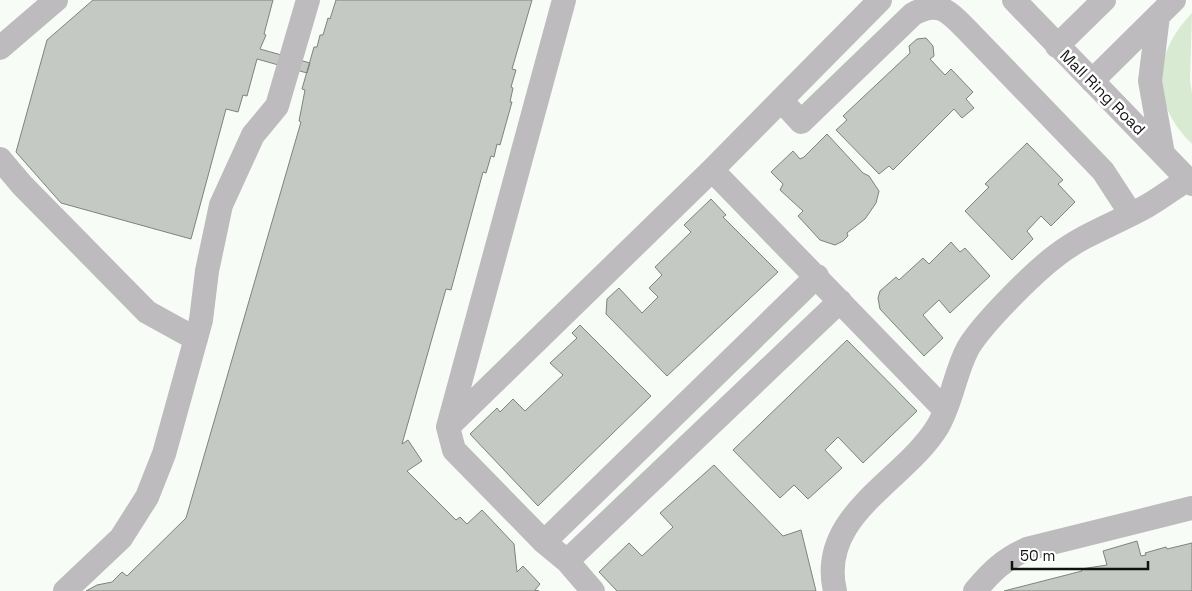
<svg xmlns="http://www.w3.org/2000/svg" width="1192" height="591" viewBox="0 0 1192 591" font-family="'Space Grotesk',sans-serif">
  <style>
    .green { fill: #d8ead1 }
    .building { fill: #c4c9c3; stroke: #7f837d }
    .lines { fill: none; stroke-linecap: round; stroke-linejoin: round }
    .minor { stroke: #bdbbbe; stroke-width: 24 }
    .labels { text-anchor: middle; stroke-width: 5; stroke-linejoin: round; paint-order: stroke }
    .street-label { font-size: 16px; fill: #111311; stroke: #fff }
  </style>
  <rect width="100%" height="100%" fill="#f8fcf6"/>
  <path class="green" d="M1192 13 1190 81 1192 93V144C1150 103 1152 54 1192 13Z"/>
  <path class="building" d="M93 0H273L264 34 266 35 260 49 310 63 307 73 257 59 247 96 243 95 238 112 226 109 191 239 61 203 16 152 47 40Z
    M336 0H532L512 69 516 70 511 87 513 88 510 102H512L500 145 497 144 494 157 491 156 486 173 483 172 451 290 446 289 402 444 408 440 422 461 407 471 456 520 460 517 467 524 482 510 514 544 517 572 523 566 540 584 535 590 539 591H86L97 585 112 582 122 572 127 576 186 518 301 122 299 121 305 90 302 89 314 47H317L320 35H323L328 18 330 19Z
    M926 38 933 46 934 56 930 59 945 75 951 69 973 92 966 99 974 108 962 118 954 109 893 170 889 166 879 174 836 130 847 120 843 116 910 53 909 46 917 39Z
    M827 134 863 173 869 176 879 191 876 203 865 219 847 233 848 236 843 241 835 245 820 240 798 216 803 211 780 190 783 184 771 172 793 151 800 159 804 157Z
    M1027 143 1063 180 1058 184 1075 202 1051 226 1041 216 1027 231 1033 239 1012 260 965 211 989 187 985 184Z
    M711 199 726 215 723 217 778 272 667 376 606 314 607 299 619 288 642 313 658 297 649 288 662 275 655 267 691 232 684 225Z
    M951 242 960 252 965 248 990 276 950 313 939 300 923 315 943 338 924 356 880 309 878 298 880 291 896 277 899 280 923 258 929 264Z
    M580 325 651 396 538 506 470 434 497 408 500 412 513 399 525 411 563 375 550 363 577 338 572 333Z
    M847 340 917 411 863 463 838 437 825 450 842 468 808 499 794 485 780 498 733 450Z
    M714 465 783 536 801 530 816 591H617L599 572 629 543 642 556 673 527 660 513Z
    M1137 541 1141 556 1146 555 1145 553 1166 547 1167 549 1192 543V591H1004L1082 571 1081 569 1107 565 1103 551Z"/>
  <g class="lines">
    <path class="minor" d="M564 0 448 427 454 450 544 542 567 561 593 591
      M1014 0 1192 184
      M1158 16 1150 81 1163 154
      M1057 46 1104 0
      M0 48 56 0
      M1092 81 1174 0
      M781 100 801 122 913 14C939 0 948 11 966 29L1103 171 1131 214
      M0 159 22 185 147 312 196 339
      M712 170 945 410
      M449 426 712 170 880 0
      M544 542 817 276
      M567 561 840 301
      M65 591 121 538 147 497 164 454 201 320 207 271 221 205 253 135 277 106 308 0
      M835 591C817 515 905 481 938 426 952 402 955 372 968 348 982 324 1034 272 1057 255 1084 234 1117 223 1147 206 1161 198 1174 188 1188 179
      M975 591C991 572 1004 559 1027 549L1192 508"/>
  </g>
  <g class="labels">
    <g class="street-label">
      <text transform="translate(1103 92) rotate(45)" y="6">Mall Ring Road</text>
    </g>
  </g>
  <path d="M1012 561v8h136v-8" fill="none" stroke="#111311" stroke-width="2.5"/>
  <text x="1020" y="561" font-size="15" fill="#111311" stroke="#ffffff" stroke-width="4" paint-order="stroke">50 m</text>
</svg>
